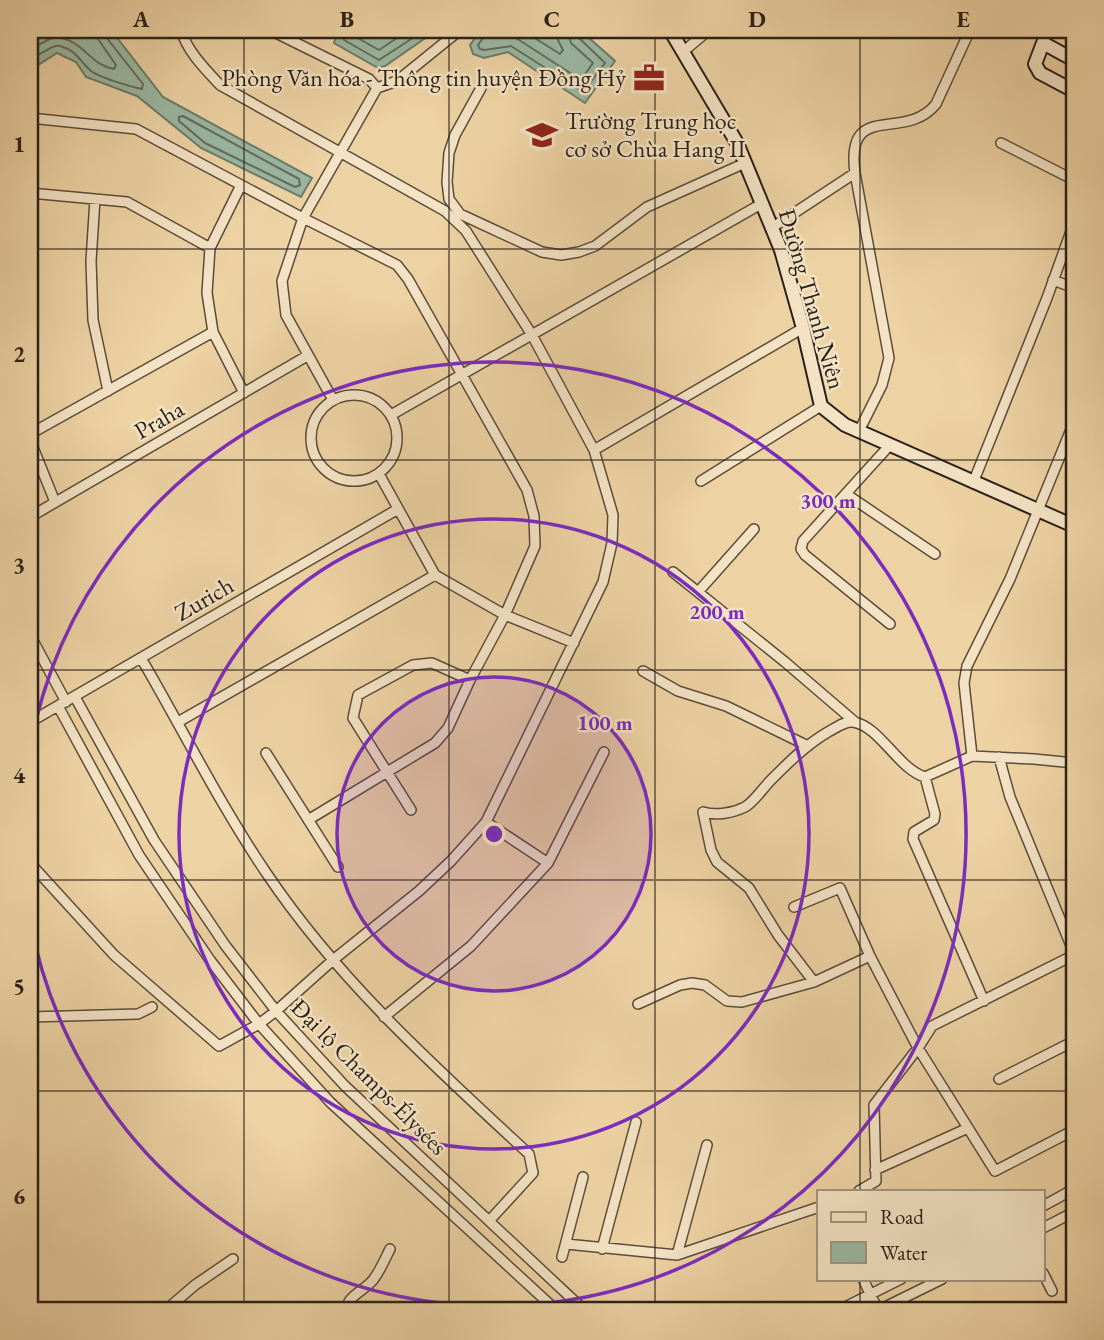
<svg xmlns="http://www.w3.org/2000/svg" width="1104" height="1340" viewBox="0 0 1104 1340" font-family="'EB Garamond',serif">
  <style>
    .water { fill: #9ab8a3; stroke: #6d7c6b; stroke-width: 2 }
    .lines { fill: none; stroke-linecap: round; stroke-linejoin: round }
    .shore { stroke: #626c5d; stroke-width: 2 }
    .street-casing { stroke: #5b4d3a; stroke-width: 12 }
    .secondary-casing { stroke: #2a2117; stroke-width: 16 }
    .street { stroke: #f3e2c4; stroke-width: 9 }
    .secondary { stroke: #f3e2c4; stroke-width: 12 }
    .grid { fill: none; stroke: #2a2117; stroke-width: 2; stroke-opacity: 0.55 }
    .ring { fill: none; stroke: #7b2cbf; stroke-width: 3.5 }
    .labels { text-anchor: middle; stroke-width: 5; stroke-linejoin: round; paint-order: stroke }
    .poi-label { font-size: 24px; fill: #2a2117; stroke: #f3e2c4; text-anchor: end }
    .street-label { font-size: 24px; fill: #2a2117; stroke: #f3e2c4 }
    .centre { fill: #7b2cbf; stroke: #f3e2c4; stroke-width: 3.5 }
    .ring-label { font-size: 21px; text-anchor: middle; font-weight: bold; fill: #7b2cbf; stroke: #f3e2c4; stroke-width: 5; stroke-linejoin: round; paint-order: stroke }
    .neatline { fill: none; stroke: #2a2117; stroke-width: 2.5 }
    .grid-label { font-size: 23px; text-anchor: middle; font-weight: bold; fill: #2a2117 }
  </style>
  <rect width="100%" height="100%" fill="#edd2a4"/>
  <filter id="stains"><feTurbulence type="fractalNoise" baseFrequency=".00286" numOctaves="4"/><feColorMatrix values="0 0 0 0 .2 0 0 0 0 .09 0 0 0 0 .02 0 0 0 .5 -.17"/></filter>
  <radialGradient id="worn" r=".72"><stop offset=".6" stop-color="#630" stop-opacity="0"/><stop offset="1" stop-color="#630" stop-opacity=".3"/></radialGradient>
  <path class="water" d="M30 30H111L163 97 312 178 301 197 201 148 137 96 86 77 76 62 57 53 38 65 30 61Z
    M338 30H437L385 66 378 68 334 43Z
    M481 30H580L615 61 585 103 508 52 484 58 473 54 470 45Z"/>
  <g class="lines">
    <path class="shore" d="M344 30V40L379 60 425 30
      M353 30 354 36 379 50 409 30
      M485 30V35L478 45 480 49 484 50 511 46 583 92 605 63 578 37 576 30
      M494 30 496 37 516 38 581 80 593 63 571 43 567 30
      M522 30 560 54 563 50 558 40 557 30
      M30 47C42 47 49 34 62 38 85 44 91 65 114 69L116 65 98 39 96 30
      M30 55C43 57 50 44 60 46 78 51 79 61 90 70 97 77 132 87 142 89L143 84 106 37 105 30
      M183 116 299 179 300 185 295 187 205 143 179 121V117Z"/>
    <defs>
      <path id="street" d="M270 30 369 79 377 88 303 218 282 281 286 315 333 400
        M1043 43 1048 30
        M684 51 709 30
        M377 88 397 81 460 30
        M481 88 455 135 449 153 447 182 449 199 460 214 542 252 561 255 579 252 595 246 647 207 745 163
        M30 118 136 129 303 218 397 265 408 279 527 490 534 516 535 546 505 615 470 680 448 728 435 743 308 820
        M1001 143 1074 180
        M241 185 210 248 207 293 213 332 244 393
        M30 193 127 202 210 248
        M95 199 91 261 93 320 108 391
        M773 227 855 173
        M1053 280 1074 288
        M311 438a43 43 0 1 1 86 0a43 43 0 1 1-86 0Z
        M391 415 763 203
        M859 431 882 385 889 358 855 173C845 99 905 143 936 104L970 30
        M30 434 213 332
        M30 440 55 502
        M889 446 803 541 801 549 805 555 890 624
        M594 450 803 328
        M379 474 435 575 505 615 574 643
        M701 481 821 406
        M973 483 1047 298 1074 223
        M846 494 935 554
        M30 517 307 356
        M673 572 785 662 855 722
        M698 592 754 529
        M30 635 66 702
        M141 658C183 730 220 805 267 874 339 981 435 1067 529 1154L533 1173 489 1221
        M643 671 678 691 726 706 808 746
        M75 697 154 840 225 945 276 1011 345 1086 584 1310
        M58 706 139 855 210 960 259 1024 330 1102 556 1310
        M30 722 398 509
        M178 722 435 575
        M266 753 338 867
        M972 756 964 683 967 666 1010 579 1074 422
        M999 757 1010 797 1074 953
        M925 777 935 814 934 820 914 832 913 839 984 1001
        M411 810 353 718 358 695 413 665 432 663 470 680
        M486 822 548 863
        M30 863 114 955 219 1046 259 1024 276 1011 333 960 419 891 451 861 486 822 603 582 612 543 613 515 594 450 532 335 466 231 445 211 220 85C205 69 187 51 181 30
        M794 907 840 888 870 956 918 1048 995 1171 1074 1130
        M814 982 778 935 749 888 717 862 711 850 703 812C716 816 733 813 745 807 754 802 763 788 771 780 788 763 807 744 828 732 836 728 844 721 853 722 880 726 898 769 925 777L972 756 1034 759 1074 763
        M638 1004 680 985 692 983 705 985 727 1001 742 1002 814 982 870 956
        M30 1017 138 1014 152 1007
        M384 1017 471 946 548 863 604 752
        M999 1079 1074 1041
        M875 1170 968 1128
        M859 1191 876 1181 874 1105 918 1048 932 1026 1074 955
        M1043 1206 1074 1189
        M1043 1228 1074 1212
        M566 1244 677 1255 819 1207
        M602 1249 636 1122
        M677 1255 707 1145
        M562 1257 583 1177
        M1043 1273 1052 1291
        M863 1279 878 1310
        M166 1310 195 1285 233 1259
        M346 1310C347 1296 364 1291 373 1280 380 1271 385 1259 390 1249
        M839 1310 901 1279
        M879 1310 942 1279"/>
      <path id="secondary" d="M670 30 737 143 781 250 803 328 821 406 845 425 1074 526
        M1074 60 1043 43 1035 64 1040 73 1074 91"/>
    </defs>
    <use href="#street" class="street-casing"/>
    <use href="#secondary" class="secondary-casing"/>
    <use href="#street" class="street"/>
    <use href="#secondary" class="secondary"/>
  </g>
  <path class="grid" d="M244 30V1310M449 30V1310M655 30V1310M860 30V1191M30 249H1074M30 460H1074M30 670H1074M30 880H1074M30 1091H1074M860 1279V1310"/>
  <circle cx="494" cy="834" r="157" fill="#7b2cbf" fill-opacity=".12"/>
  <g class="ring">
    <circle cx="494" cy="834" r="157"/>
    <circle cx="494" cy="834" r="315"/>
    <path d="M30 748A472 472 0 1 1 30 920"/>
  </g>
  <defs>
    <symbol id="office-bare" viewBox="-9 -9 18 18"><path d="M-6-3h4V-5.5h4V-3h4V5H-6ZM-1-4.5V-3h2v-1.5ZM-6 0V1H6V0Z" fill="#8f2418" stroke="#f3e2c4" stroke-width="2.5" paint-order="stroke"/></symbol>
    <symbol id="school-bare" viewBox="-9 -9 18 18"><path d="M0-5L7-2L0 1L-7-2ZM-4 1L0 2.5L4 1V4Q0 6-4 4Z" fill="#8f2418" stroke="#f3e2c4" stroke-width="2.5" paint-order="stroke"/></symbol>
  </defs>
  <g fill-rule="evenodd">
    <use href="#office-bare" x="627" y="56" width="44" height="44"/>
    <use href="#school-bare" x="520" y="113" width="44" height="44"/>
  </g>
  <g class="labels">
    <g class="poi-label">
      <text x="626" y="86">Phòng Văn hóa - Thông tin huyện Đồng Hỷ</text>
      <text x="565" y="129" text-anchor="start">Trường Trung học<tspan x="565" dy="28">cơ sở Chùa Hang II</tspan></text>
    </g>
    <g class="street-label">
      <text transform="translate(812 299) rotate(74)" y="8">Đường Thanh Niên</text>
      <text transform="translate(159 420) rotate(-30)" y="8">Praha</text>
      <text transform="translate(204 599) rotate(-30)" y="8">Zurich</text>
      <text transform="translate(369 1077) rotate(45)" y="8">Đại lộ Champs-Élysées</text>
    </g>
  </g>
  <circle cx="494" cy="834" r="10" class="centre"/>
  <g class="ring-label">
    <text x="828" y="508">300 m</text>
    <text x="717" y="619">200 m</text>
    <text x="605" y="730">100 m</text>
  </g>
  <rect width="1104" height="1340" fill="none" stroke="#edd2a4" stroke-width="77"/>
  <rect x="817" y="1190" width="228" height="91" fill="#f3e2c4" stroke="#a3957f" stroke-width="2"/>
  <rect x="831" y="1212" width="35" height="10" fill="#f3e2c4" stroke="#a3957f" stroke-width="2"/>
  <text x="880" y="1224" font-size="21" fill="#2a2117">Road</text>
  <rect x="831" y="1242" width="35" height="21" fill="#9ab8a3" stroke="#a3957f" stroke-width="2"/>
  <text x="880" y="1260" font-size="21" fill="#2a2117">Water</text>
  <rect x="38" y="38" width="1028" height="1264" class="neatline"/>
  <g class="grid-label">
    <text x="141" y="27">A</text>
    <text x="347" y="27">B</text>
    <text x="552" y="27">C</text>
    <text x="757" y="27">D</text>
    <text x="963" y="27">E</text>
    <text x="19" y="152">1</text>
    <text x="19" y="362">2</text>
    <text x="19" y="573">3</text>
    <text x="19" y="783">4</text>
    <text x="19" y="994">5</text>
    <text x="19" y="1204">6</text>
  </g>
  <rect width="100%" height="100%" filter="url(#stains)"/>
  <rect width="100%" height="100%" fill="url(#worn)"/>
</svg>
